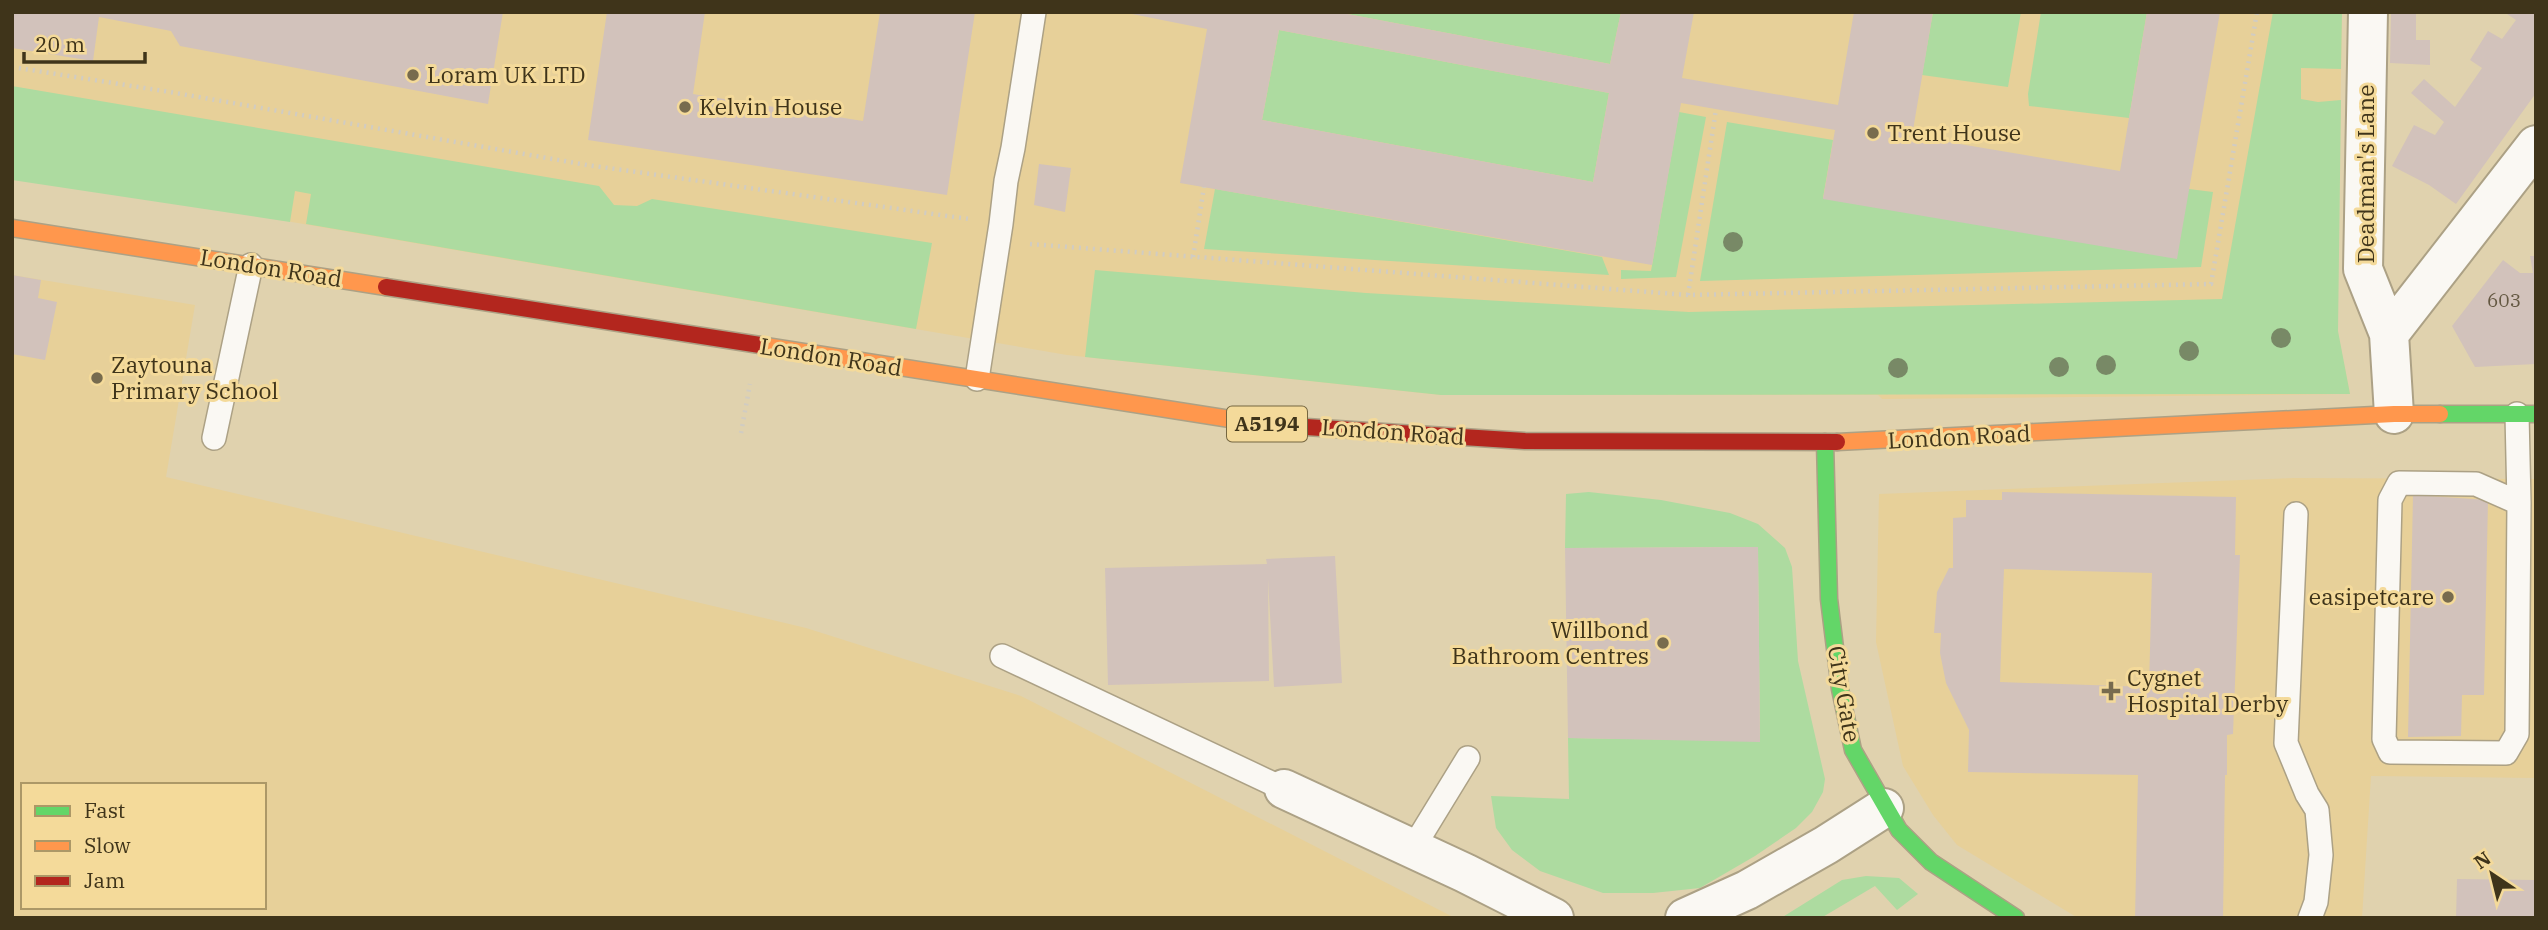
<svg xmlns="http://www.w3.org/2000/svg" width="2548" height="930" viewBox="0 0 2548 930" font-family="'IBM Plex Serif',serif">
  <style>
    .built { fill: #e7d099; fill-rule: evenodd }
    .green { fill: #addba0 }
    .building { fill: #d2c2bb; fill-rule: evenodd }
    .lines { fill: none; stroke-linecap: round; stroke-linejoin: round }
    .lane-casing { stroke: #aca185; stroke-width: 26 }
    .street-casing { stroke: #aca185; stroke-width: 42 }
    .fast-casing { stroke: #aca185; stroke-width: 19 }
    .slow-casing { stroke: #aca185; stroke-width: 19 }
    .jam-casing { stroke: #aca185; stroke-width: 19 }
    .path { stroke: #d1ccc2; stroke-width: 4.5; stroke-dasharray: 2 5; stroke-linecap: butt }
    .lane { stroke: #faf8f3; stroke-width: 23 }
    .street { stroke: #faf8f3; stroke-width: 38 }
    .fast { stroke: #63d668; stroke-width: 16 }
    .slow { stroke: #ff974d; stroke-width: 16 }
    .jam { stroke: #b3261e; stroke-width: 16 }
    .tree { fill: #788966 }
    .poi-dot { fill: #776b4e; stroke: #f4da9a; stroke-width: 2.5 }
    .labels { text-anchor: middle; stroke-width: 6; stroke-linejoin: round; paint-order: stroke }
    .number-label { font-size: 19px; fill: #645842 }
    .shield { fill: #f4da9a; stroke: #756640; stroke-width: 2 }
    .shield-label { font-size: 21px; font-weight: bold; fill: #3f341a }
    .poi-label { font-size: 23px; fill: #3f341a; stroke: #f4da9a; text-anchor: start }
    .street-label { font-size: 23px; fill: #3f341a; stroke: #f4da9a }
  </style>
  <rect width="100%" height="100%" fill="#e0d2ae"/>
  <path class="built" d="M12 12H2342L2337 329 2350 394 1882 399 1878 395H1441L1067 355 12 174Z
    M12 275 195 305 166 477 806 628 1021 696 1455 918H12ZM23 785H264V907H23Z
    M2295 478 2536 479V778L2371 776 2362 918H2078L1957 845 1933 815 1903 766 1876 642 1879 494Z"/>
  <path class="green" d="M1337 12H1621L1610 64Z
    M1933 12H2021L2008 87 1922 75Z
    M2041 12H2147L2129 118 2029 106 2028 94Z
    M2273 12H2342L2341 69 2301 68V99L2318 102 2341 100 2338 331 2350 394 1441 395 1085 357 1095 270 1366 293 1689 312 2222 299Z
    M1279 30 1609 93 1593 182 1262 120Z
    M12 86 599 186 614 205 637 206 652 199 932 243 916 329 306 224 311 194 295 191 290 222 12 180Z
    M1679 112 1706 117 1676 277 1621 279V270L1651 271Z
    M1727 122 1833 140 1823 198 2189 189 2213 192 2201 267 1700 281Z
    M1215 189 1602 257 1609 275 1204 249Z
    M1589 492 1661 500 1730 513 1758 524 1785 548 1792 567 1798 661 1825 779 1823 792 1812 812 1796 828 1755 856 1700 888 1653 893H1603L1540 871 1512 850 1496 828 1491 796 1569 799 1568 738 1760 741 1758 547 1565 548 1566 494Z
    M1866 876 1899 878 1918 894 1897 910 1875 886 1821 918H1781L1842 880Z"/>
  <path class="building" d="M12 12H503L488 104 180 46 171 31 99 17 93 61 12 48Z
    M607 12H705L693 94 863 121 880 12H975L947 195 588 140Z
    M1122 12H1337L1610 64 1621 12H1694L1682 78 1838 105 1854 12H1933L1912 136 2120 171 2147 12H2220L2177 259 1823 199 1835 130 1681 103 1652 265 1180 183 1207 29ZM1279 30 1609 93 1593 182 1262 120Z
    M2391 12H2416V40H2430V65L2390 63Z
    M2504 12H2536V93L2456 204 2429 185 2392 166 2414 125 2435 135 2444 122 2411 93 2424 79 2455 107 2482 68 2470 60 2488 31 2502 39 2516 20Z
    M1039 164 1071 168 1065 212 1034 205Z
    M2530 256H2536V364L2475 367 2452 326 2503 260 2520 273H2533Z
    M12 275 41 280 38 298 57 302 45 360 12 354Z
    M2002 492 2236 497 2235 555H2240L2233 734 2227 735V775H2225L2223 918H2135L2138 775 1968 772 1969 730 1946 683 1940 653 1941 633H1934L1937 592 1949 568H1953V518L1966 517V500H2002ZM2004 569 2152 573 2149 687 2000 682Z
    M2413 495 2488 500 2484 695H2462L2461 736 2408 737Z
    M1758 547 1760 742 1568 738 1565 548Z
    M1335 556 1342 683 1274 687 1268 579 1269 681 1108 685 1105 568 1267 564 1266 559Z
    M2457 879 2536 880V918H2456Z"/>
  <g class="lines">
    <defs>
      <path id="lane" d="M977 379 1001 224 1006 181 1013 148 1034 12
        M2517 414 2519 503 2517 734 2506 753 2390 752 2384 739 2390 500 2399 483 2476 484 2519 503
        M214 438 251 265
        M2296 514 2286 743 2307 794 2317 810 2321 855 2316 902 2310 918
        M1002 656 1284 789
        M1413 848 1468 758"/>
      <path id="street" d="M2368 12 2363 269 2389 334 2394 414
        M2389 334 2536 145
        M1284 789 1465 873 1554 918
        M1685 918 1747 890 1826 845 1884 808"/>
      <path id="fast" d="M2440 414H2536
        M1825 442 1829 599 1840 689 1853 750 1899 830 1931 862 2016 918"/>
      <path id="slow" d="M12 228 386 287
        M760 345 1262 424 1306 427
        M1837 442 2394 414H2440"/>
      <path id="jam" d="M386 287 760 345
        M1306 427 1525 441 1837 442"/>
    </defs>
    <use href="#lane" class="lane-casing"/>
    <use href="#street" class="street-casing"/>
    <use href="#fast" class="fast-casing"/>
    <use href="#slow" class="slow-casing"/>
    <use href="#jam" class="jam-casing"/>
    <path class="path" d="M12 67 170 92 587 165 969 219
      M1030 244 1688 295 2211 284 2257 12
      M1193 257 1204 187
      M1688 295 1716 109
      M741 433 750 384"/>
    <use href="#lane" class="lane"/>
    <use href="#street" class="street"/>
    <use href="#fast" class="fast"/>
    <use href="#slow" class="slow"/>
    <use href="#jam" class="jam"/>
  </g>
  <g class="tree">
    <circle cx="1733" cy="242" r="10"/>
    <circle cx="2281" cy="338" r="10"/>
    <circle cx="2189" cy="351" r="10"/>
    <circle cx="2106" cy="365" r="10"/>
    <circle cx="2059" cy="367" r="10"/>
    <circle cx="1898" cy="368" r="10"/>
  </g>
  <g class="poi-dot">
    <circle cx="413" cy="75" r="7"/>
    <circle cx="685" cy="107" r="7"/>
    <circle cx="1873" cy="133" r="7"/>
    <circle cx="97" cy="378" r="7"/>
    <circle cx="2448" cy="597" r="7"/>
    <circle cx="1663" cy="643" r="7"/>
    <path d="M2107.5 680.5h7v7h7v7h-7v7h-7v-7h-7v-7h7z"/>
  </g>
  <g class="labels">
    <g class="number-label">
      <text x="2504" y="307">603</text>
    </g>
    <rect class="shield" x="1227" y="406.5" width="80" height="35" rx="5"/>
    <g class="shield-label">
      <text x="1267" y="431">A5194</text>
    </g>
    <g class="poi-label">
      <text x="427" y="83">Loram UK LTD</text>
      <text x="699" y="115">Kelvin House</text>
      <text x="1887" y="141">Trent House</text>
      <text x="111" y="373">Zaytouna<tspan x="111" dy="26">Primary School</tspan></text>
      <text x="2434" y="605" text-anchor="end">easipetcare</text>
      <text x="1649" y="638" text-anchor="end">Willbond<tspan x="1649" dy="26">Bathroom Centres</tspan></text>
      <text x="2127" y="686">Cygnet<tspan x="2127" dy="26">Hospital Derby</tspan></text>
    </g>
    <g class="street-label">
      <text transform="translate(2366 174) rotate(-90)" y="8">Deadman's Lane</text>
      <text transform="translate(271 268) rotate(9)" y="8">London Road</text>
      <text transform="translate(831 357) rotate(9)" y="8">London Road</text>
      <text transform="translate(1393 432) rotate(4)" y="8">London Road</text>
      <text transform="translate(1959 437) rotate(-3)" y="8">London Road</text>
      <text transform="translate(1844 694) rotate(80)" y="8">City Gate</text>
    </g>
  </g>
  <rect width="2548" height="930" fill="none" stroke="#3f341a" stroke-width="28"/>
  <rect x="21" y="783" width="245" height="126" fill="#f4da9a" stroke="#ac9867" stroke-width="2"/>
  <rect x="35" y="806" width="35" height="10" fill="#63d668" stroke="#ac9867" stroke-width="2"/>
  <text x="84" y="818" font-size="21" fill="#3f341a">Fast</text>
  <rect x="35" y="841" width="35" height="10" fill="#ff974d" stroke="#ac9867" stroke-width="2"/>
  <text x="84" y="853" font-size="21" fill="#3f341a">Slow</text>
  <rect x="35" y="876" width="35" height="10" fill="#b3261e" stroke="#ac9867" stroke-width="2"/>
  <text x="84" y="888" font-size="21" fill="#3f341a">Jam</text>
  <g transform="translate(2492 874) rotate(325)" stroke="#f4da9a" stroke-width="5" paint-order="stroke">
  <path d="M0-5L12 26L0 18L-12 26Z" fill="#3f341a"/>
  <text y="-10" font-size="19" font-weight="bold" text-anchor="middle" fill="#3f341a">N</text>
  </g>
  <path d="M24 52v10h121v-10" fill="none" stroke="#3f341a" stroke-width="3.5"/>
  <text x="35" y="52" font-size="21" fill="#3f341a" stroke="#f4da9a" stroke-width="5" paint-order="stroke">20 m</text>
</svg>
